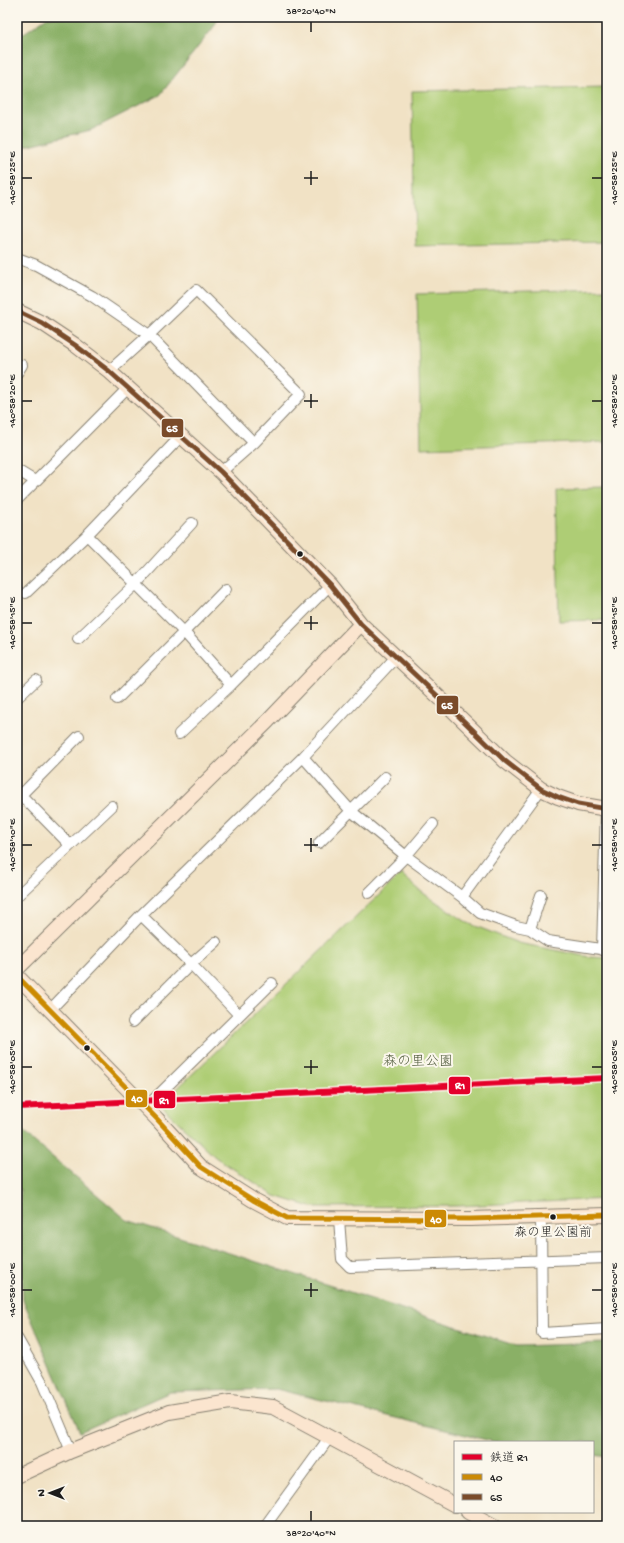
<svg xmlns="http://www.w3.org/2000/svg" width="624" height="1543" viewBox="0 0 624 1543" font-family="'Gochi Hand','Klee One',sans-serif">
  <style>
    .green { fill: #aecd75; stroke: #657448 }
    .forest { fill: #8ab066; stroke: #536641 }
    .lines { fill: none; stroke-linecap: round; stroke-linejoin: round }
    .street-casing { stroke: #867f70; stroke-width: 12 }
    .secondary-casing { stroke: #867f70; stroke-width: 16 }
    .street { stroke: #fff; stroke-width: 10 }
    .secondary { stroke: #fbe5cf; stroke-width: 14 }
    .bus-1-casing { stroke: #fbf7ec; stroke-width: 8 }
    .bus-2-casing { stroke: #fbf7ec; stroke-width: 8 }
    .bus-1 { stroke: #cb8a06; stroke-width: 5 }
    .bus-2 { stroke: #7a4b2a; stroke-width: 5 }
    .rail-1-casing { stroke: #fbf7ec; stroke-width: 9 }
    .rail-1 { stroke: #e4002b; stroke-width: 6 }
    .ticks { fill: none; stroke: #1c1c1c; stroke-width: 1.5 }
    .bus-dot { fill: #1c1c1c; stroke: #fbf7ec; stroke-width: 1.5 }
    .labels { text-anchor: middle; stroke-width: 4; stroke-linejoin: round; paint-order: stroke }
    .bus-label { font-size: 13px; fill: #1c1c1c; stroke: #fbf7ec }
    .park-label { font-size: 14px; fill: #4f5a3b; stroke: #fbf7ec }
    .line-badge { stroke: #fbf7ec; stroke-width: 1.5 }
    .badge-label { font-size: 11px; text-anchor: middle; font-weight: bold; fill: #fff }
    .neatline { fill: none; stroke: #1c1c1c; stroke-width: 1.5 }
    .ticks-label { font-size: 10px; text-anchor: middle; fill: #1c1c1c }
  </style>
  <rect width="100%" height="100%" fill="#fbf7ec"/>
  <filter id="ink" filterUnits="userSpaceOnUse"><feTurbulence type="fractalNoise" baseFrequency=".025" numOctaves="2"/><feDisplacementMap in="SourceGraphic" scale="8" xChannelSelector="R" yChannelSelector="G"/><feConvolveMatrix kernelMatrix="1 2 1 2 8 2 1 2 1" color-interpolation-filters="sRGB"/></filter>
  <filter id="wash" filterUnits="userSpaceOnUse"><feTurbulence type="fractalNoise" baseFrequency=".012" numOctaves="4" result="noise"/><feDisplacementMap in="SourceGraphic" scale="16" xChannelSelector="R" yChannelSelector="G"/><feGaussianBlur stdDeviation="0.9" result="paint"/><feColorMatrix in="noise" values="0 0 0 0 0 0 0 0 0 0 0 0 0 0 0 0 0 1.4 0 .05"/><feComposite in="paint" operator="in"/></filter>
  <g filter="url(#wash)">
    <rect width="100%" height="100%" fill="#f1e2c5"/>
    <path class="green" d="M607 87V242L415 246 412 91Z
      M607 289V442L421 448 417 294Z
      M607 487V620L559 621 556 488Z
      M401 874 423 893 468 923 518 943 590 957 607 958V1199L458 1206 311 1207 275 1196 215 1157 160 1105Z"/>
    <path class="forest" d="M47 17H219L213 28 160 95 91 130 17 148V38Z
      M17 1127 127 1220 517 1346 607 1343V1457L593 1455V1442H495L276 1389 170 1392 80 1432 23 1300 20 1189 17 1188Z"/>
  </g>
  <g filter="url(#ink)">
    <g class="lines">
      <defs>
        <path id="street" d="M17 258 36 265 92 296 149 335 254 443
          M109 371 149 335 196 290 301 394 254 443 221 472
          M17 373 22 365
          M17 470 35 481
          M17 500 128 388
          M87 535 184 632 231 685
          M26 593 87 535 181 436
          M78 639 136 584 192 523
          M17 698 36 680
          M117 699 184 632 226 589
          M179 734 231 685 330 585
          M303 757 351 811 406 856 462 897 480 913 516 926 530 929 548 941 607 950
          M17 791 70 845
          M17 799 79 736
          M319 843 385 777
          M369 893 406 856 433 824
          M17 896 112 806
          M462 897 541 789
          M141 915 191 964 239 1015
          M530 929 541 895
          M602 950 606 809
          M50 1010 141 915 303 757 396 657
          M133 1022 191 964 216 942
          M146 1107 272 983
          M541 1217 542 1333 607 1329
          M339 1219 342 1259 350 1267 607 1258
          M17 1338 42 1382 71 1451
          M265 1526 329 1438"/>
        <path id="secondary" d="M17 311 42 323 75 345 109 371 221 472 330 585 361 624 443 701 505 761 541 789 558 797 578 804 607 809
          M17 969 268 721 361 624
          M17 976 157 1119 201 1167 253 1200 287 1218 470 1219 607 1215
          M17 1476 71 1451 169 1412 230 1402 273 1407 455 1505
          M468 1512 494 1526"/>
      </defs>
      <use href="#street" class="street-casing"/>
      <use href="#secondary" class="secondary-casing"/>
      <use href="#street" class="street"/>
      <use href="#secondary" class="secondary"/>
      <defs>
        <path id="bus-1" d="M17 976 157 1119 201 1167 253 1200 287 1218 470 1219 607 1215"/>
        <path id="bus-2" d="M17 311 42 323 75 345 109 371 221 472 330 585 361 624 443 701 505 761 541 789 558 797 578 804 607 809"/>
      </defs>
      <use href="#bus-1" class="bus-1-casing"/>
      <use href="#bus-2" class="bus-2-casing"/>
      <use href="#bus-1" class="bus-1"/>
      <use href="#bus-2" class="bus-2"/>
      <defs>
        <path id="rail-1" d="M17 1107 607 1078"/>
      </defs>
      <use href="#rail-1" class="rail-1-casing"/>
      <use href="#rail-1" class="rail-1"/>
    </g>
  </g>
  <path class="ticks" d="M311 22V32M311 171V185M22 178H32M304 178H318M592 178H602M311 394V408M22 401H32M304 401H318M592 401H602M311 616V630M22 623H32M304 623H318M592 623H602M311 838V852M22 845H32M304 845H318M592 845H602M311 1060V1074M22 1067H32M304 1067H318M592 1067H602M311 1283V1297M22 1290H32M304 1290H318M592 1290H602M311 1511V1521"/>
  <g class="bus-dot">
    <circle cx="300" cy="554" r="3.5"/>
    <circle cx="87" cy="1048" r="3.5"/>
    <circle cx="553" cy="1217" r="3.5"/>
  </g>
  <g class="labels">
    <g class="bus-label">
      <text x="553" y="1236">森の里公園前</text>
    </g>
    <g class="park-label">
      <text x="418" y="1065">森の里公園</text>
    </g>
  </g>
  <g class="line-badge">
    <rect x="161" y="418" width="23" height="20" rx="4" fill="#7a4b2a"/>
    <rect x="436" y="695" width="23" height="20" rx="4" fill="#7a4b2a"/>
    <rect x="448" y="1076" width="23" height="19" rx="4" fill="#e4002b"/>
    <rect x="125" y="1089" width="23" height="19" rx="4" fill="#cb8a06"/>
    <rect x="153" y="1090" width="23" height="19" rx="4" fill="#e4002b"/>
    <rect x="424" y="1209" width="23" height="19" rx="4" fill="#cb8a06"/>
  </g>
  <g class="badge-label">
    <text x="172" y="432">65</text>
    <text x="447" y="709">65</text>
    <text x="460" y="1089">R1</text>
    <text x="137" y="1102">40</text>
    <text x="164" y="1104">R1</text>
    <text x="436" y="1223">40</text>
  </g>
  <rect width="624" height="1543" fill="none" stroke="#fbf7ec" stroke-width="44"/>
  <rect x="454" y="1441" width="140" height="72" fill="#fbf7ec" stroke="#a29f99"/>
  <rect x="462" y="1454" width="20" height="6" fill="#e4002b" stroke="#a29f99"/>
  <text x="490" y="1461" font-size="12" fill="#1c1c1c">鉄道 R1</text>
  <rect x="462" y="1474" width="20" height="6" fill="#cb8a06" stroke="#a29f99"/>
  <text x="490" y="1481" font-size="12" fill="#1c1c1c">40</text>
  <rect x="462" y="1494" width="20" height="6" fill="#7a4b2a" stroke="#a29f99"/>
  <text x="490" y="1501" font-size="12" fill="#1c1c1c">65</text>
  <g transform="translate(50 1493) rotate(270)" stroke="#fbf7ec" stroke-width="3" paint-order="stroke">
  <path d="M0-3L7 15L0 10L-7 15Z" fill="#1c1c1c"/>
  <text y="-6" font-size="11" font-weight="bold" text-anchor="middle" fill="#1c1c1c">N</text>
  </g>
  <rect x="22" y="22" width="580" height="1499" class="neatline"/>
  <g class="ticks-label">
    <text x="311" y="14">38°20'40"N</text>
    <text transform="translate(613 178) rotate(-90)" y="4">140°58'25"E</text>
    <text transform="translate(11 178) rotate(-90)" y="4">140°58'25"E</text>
    <text transform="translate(613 401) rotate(-90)" y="4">140°58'20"E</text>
    <text transform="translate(11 401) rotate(-90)" y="4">140°58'20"E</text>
    <text transform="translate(613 623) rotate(-90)" y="4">140°58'15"E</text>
    <text transform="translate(11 623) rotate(-90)" y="4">140°58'15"E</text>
    <text transform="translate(613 845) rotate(-90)" y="4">140°58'10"E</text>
    <text transform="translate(11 845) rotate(-90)" y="4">140°58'10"E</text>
    <text transform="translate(613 1067) rotate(-90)" y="4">140°58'05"E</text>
    <text transform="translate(11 1067) rotate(-90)" y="4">140°58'05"E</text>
    <text transform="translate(613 1290) rotate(-90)" y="4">140°58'00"E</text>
    <text transform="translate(11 1290) rotate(-90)" y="4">140°58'00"E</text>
    <text x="311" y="1536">38°20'40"N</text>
  </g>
</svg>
